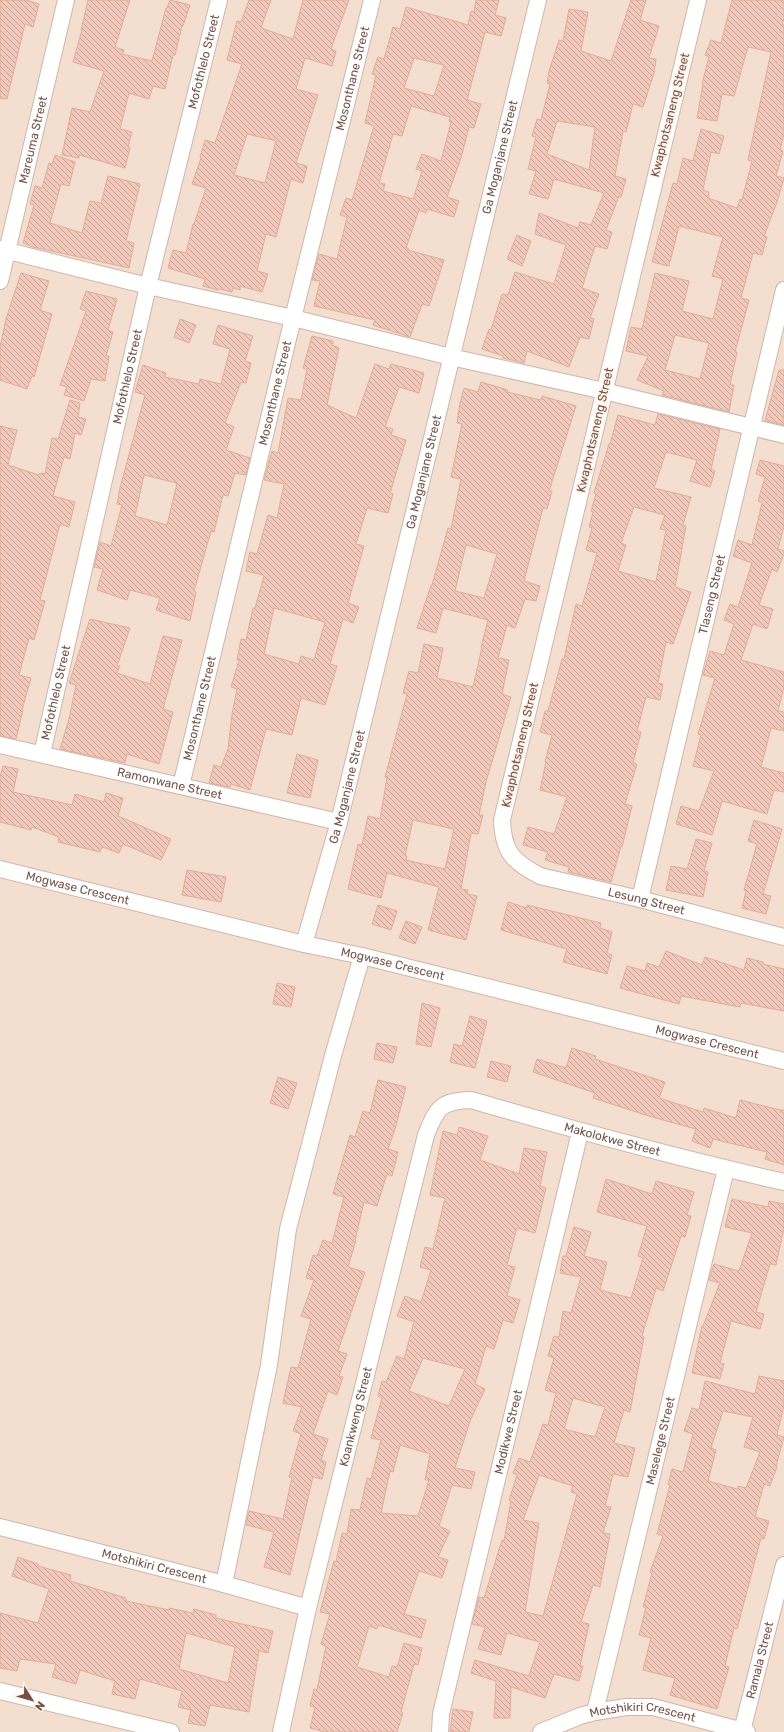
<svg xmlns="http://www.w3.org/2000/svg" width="784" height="1732" viewBox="0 0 784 1732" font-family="Rubik,sans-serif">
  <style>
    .residential { fill: #f3decf }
    .building { fill: url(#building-back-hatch); stroke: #e3ac9a; fill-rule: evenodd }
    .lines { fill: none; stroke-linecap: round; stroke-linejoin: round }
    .street-casing { stroke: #ceb6ab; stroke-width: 18 }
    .street { stroke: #fff; stroke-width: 16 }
    .labels { text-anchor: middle; stroke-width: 3; stroke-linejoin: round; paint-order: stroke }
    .street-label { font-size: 12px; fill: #725248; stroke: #fff2e7 }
  </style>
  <defs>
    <pattern id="building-back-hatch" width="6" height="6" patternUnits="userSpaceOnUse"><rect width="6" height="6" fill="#f1c8b9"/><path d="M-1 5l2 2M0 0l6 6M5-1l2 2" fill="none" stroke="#c8a598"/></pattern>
  </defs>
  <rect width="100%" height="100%" fill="#fceee1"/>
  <path class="residential" d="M0 0H784V1732H0Z"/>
  <path class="building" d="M0 0H26L39 4 33 27 25 24 7 99 0 98Z
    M88 0H130L115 47 124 50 122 54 152 61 166 8H167L170 0 190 5 183 26H182L175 55H173L165 89 153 86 149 99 129 93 120 129 132 132 128 147 130 148 125 168 79 155V158L62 155 72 108 90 112 104 71 73 62 82 30H81Z
    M249 0H271L261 28 293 39 303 0H349L331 49 336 51 332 66 305 58 296 89 318 95 296 163 307 166 303 183 291 179 276 237 266 234 257 271 268 274 262 292 240 286V290L233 288 232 292 219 289 218 290 203 286 205 279 168 268 173 250 186 253 193 224H194L206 188 192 184 201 158 200 157 205 140 215 143 242 64 227 60 237 21 241 22ZM247 134 276 141 265 183 234 175Z
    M476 0H499L495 15 506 18 501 36 485 32 467 100 481 104 474 128 469 127 461 158 447 197 459 201 454 217 427 209 426 213 419 210 406 248H408V250L444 260 429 306 422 304 410 337 373 325 375 320 314 306 320 281 312 280 319 254 337 259 347 217 340 215 346 198 352 200 374 126 365 123 376 75 372 74 378 57 384 59 393 27 400 29 406 7 468 25 471 11 474 12ZM414 58 444 65 434 96 404 88ZM411 106 450 117 449 121 451 122 441 161 422 154 416 169 422 171 413 199 383 191 385 184 379 183 393 134 402 136Z
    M631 0H646L640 20 659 26 649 58 656 59 654 73 643 107 633 104 626 132 623 131 615 176 626 179 621 197 619 196 606 230 612 232 607 249 595 246 582 288 599 294 590 318 594 319 589 339 580 337 569 367 527 351 524 363 503 358V356L482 349 489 329 491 330 502 294 508 295 515 272 554 284 566 245 535 234 539 213 578 228 580 222 591 225 604 193 554 179 548 199 529 194 536 171 528 169 536 137 532 136 537 119 541 120 550 84 547 83 549 71 559 40 563 41 569 9 588 12 581 51 611 61ZM557 121 595 127 589 170 547 154Z
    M732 0H784V18L782 25H784V134L780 150 783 151 776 176 784 178 777 202 764 236 767 237 762 255 753 253 741 298 749 300 735 352H737L730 385H734L729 412 662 395 664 391 637 380 648 356 626 351 631 327 642 329 655 273 689 281 682 311 713 319 723 279 712 276 723 237 679 226 669 266 652 262 673 183 677 184 683 158 693 161 701 129 724 136 719 154 711 152 703 190 709 192 708 198 737 208 740 199 742 200 752 161 748 160 771 52 748 47 734 96 722 94 717 121 697 118 703 84H702L709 57 705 55 711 40 721 43ZM675 335 709 343 700 379 665 370Z
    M55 155 75 162 69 186 61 184 50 223 82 233 90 201 101 203 108 176 140 184 126 241 134 243 129 268 33 247 23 243 34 205 30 204 35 186 42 188 49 163 52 164Z
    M517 235 531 241 522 266 507 259Z
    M21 273 49 281 40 310 52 314 34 377 32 376 27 389 0 380V347L6 319Z
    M86 291 117 299 108 330 113 332 106 356H109L105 381 91 379 84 401 64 395 67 387 60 385 86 311 80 309Z
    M180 319 196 325 189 343 174 337Z
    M218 325 253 336 245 361 251 363 246 383 241 382 225 423 234 427 226 450 250 458 246 475 235 473 228 496 223 495 214 532 211 531 194 591 196 592 190 621 156 610 160 598 130 590 127 600 97 590 103 569 94 567 100 542 111 546 122 505 117 504 120 488 145 395 135 392 143 365 166 373 165 377 199 384 200 379 221 384 230 349 213 344ZM144 475 177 483 167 525 135 516Z
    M312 336 333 341 332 345 339 348 327 405 356 418 375 364 389 369 391 364 424 373 419 393 399 387 385 427 393 429 391 435 406 440 390 493 393 494 388 513 367 508 356 544 364 546 348 603 359 607 353 623 343 619 330 664 337 666 325 705 301 698 292 735 266 729 250 790 231 784 230 787 209 783 214 765 221 767 228 749 232 714 237 689 231 687 239 660H237L241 639 246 640 253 608H255L264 576 263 575 246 571 250 552 257 554 268 515 277 518 284 484 264 480 272 451 278 453 288 398 301 400 307 369 303 368ZM274 608 325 622 314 660 301 656 299 664 264 654Z
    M779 370H784V425L765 421Z
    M481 382 508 390 507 392 541 400 542 396 576 406 549 491H552L547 509 543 508 524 581 540 586 536 601 525 599 515 628 507 625 498 658 509 660 502 694 511 697 486 782 479 815H483L478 834 471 833 461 889 468 890 467 894 477 896 466 940 428 930 439 887 387 873 381 898 348 889 358 844 362 845 368 816 380 819 387 778 385 777 407 694 403 693 409 671 418 673 424 644 443 648 437 678 473 687 482 647H481L488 620 443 608 436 633 417 628 431 585H432L448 528 451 529 461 479 451 477 462 424 457 423 460 403 464 388 478 392ZM466 545 497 554 484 598 455 591ZM413 820 454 829 445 869 406 860 407 856H405Z
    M70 400 80 403 78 417 86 419 81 435 75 433 70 459 64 457 53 496 75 502 69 527 60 524 40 600 45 601 34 640 29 638 19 675 31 678 22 710H23L16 739 0 736V426L17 430 8 465 39 475 40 473 45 474 52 438 58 439Z
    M658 414 720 429 711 470 715 471 710 487 690 481 697 460 666 452 654 488 691 497 683 525 686 526 675 587 691 592 673 644 666 642 658 683 663 684 660 700 646 697 637 731 641 732 633 763 637 764 625 804 632 806 622 847 621 846 611 882 568 872 569 867 545 860 548 852 523 845 528 827 554 834 567 797 540 790 546 762H545L552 735 540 732 545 711H548L562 659H564L576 604 582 606 597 553 586 550 592 528 589 527 593 512 591 511 596 494 594 493 609 444H610L618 415 655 425ZM634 507 665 515 660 529 666 530 656 582 618 571 626 545 621 543Z
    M760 460 784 466V526L778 549 784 551V554L777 572 772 569 759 605 773 609 767 629 753 624 741 660 784 672V687L778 711 784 712V731L771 728 761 767 784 773V792L774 790 767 814 722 801 712 835 676 824 681 806 699 811 714 771 693 766 701 735 698 734 715 678 703 675 710 651 724 655 734 624 724 620 730 604 738 607 752 563 733 556 738 540 752 545 762 503 758 501 765 477 756 474Z
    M90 619 130 628 117 666H120L117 673 150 684 163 636 182 640 163 709 173 712 159 764 127 754 125 763 60 749 69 719 76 685 69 683Z
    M297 754 318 760 310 798 287 793Z
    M3 766 18 769 13 792 72 805 75 794 104 802 106 793 123 798 118 816 171 839 161 860 123 844 119 853 102 847 100 852 58 842 59 837 32 827 31 830 0 822V777Z
    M754 820 782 829 763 894 771 896 766 914 742 908 746 891 744 890 757 844 748 841Z
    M696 839 712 843 704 871 708 872 703 897 666 890 671 866 687 869Z
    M187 870 226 877 221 902 182 895Z
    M508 902 527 908V905L601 923 600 928 612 932 607 953 612 955 607 974 563 962 567 949 501 930Z
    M378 905 397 911 391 930 372 924Z
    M406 921 422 927 415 944 399 938Z
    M666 951 702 965 705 957 744 970 747 958 763 962V964L784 969V1011L741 1003 740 1007 681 996 679 1004 620 988 627 966 645 971 647 963 659 967Z
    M277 983 295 987 291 1007 273 1004Z
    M422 1003 440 1008 431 1047 416 1044Z
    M470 1016 487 1021 475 1068 450 1062 454 1044 462 1046Z
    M377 1043 397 1047 393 1063 374 1059Z
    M572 1048 596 1056 595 1059 665 1082 659 1098 703 1112 704 1108 736 1118 740 1100 780 1110H784V1165L765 1159 767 1152 713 1139 710 1148 692 1141 696 1129 652 1117 593 1098 595 1093 533 1072 537 1059 566 1068Z
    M491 1061 511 1066 507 1082 487 1077Z
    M278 1077 297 1083 288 1109 270 1103Z
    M378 1080 406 1087 395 1129 388 1149 398 1152 392 1176 387 1174 377 1206 364 1202 355 1240H356L348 1267 365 1272 338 1351 347 1354 339 1376 343 1377 337 1395 328 1391 313 1434 328 1439 321 1460 326 1462 322 1479 313 1477 290 1575 264 1567 274 1532 246 1525 249 1511 283 1519 292 1477H289L301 1434 293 1431 302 1407 283 1403 291 1367 298 1368 311 1319 301 1316 314 1280 306 1278 313 1255 317 1256 323 1240 332 1243 344 1197 333 1194 350 1135 355 1137 363 1111 370 1113Z
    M459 1127 488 1136 480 1160 519 1174 524 1148 547 1152 540 1186 546 1188 535 1233 517 1228 507 1265 515 1267 507 1296 520 1300 513 1323 503 1320 494 1349 486 1346 475 1384 485 1389 470 1421 455 1468 475 1472 471 1489 452 1485 439 1526 450 1531 438 1557 448 1560 442 1578 419 1571 404 1614 426 1620 421 1638 378 1625 377 1629 369 1626 357 1667 389 1677 392 1666 397 1667 404 1643 422 1648 418 1665 414 1664 401 1712 403 1713 397 1732H325L310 1728 315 1707 310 1706 314 1689 317 1690 326 1646 321 1644 330 1614 320 1612 334 1561 336 1562 342 1533 347 1534 351 1509 360 1510 367 1478 371 1479 381 1440 371 1438 382 1398 378 1396 382 1381 386 1382 397 1356 404 1359 414 1322 397 1316 405 1296 421 1302 431 1270 420 1267 425 1247 433 1249 445 1198 430 1195 443 1131 457 1135ZM423 1358 465 1369 449 1406 409 1391ZM400 1445 430 1454 425 1480H429L418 1516 381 1513 390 1471 393 1472Z
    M606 1179 652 1194 656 1181 694 1192 687 1215 691 1216 685 1237 681 1236 663 1291 656 1288 655 1292 642 1336 644 1337 630 1412 624 1410 614 1443 635 1448 628 1477 613 1474 605 1506 611 1507 603 1533 610 1534 600 1587 593 1585 581 1622 589 1624 580 1666H583L579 1681 554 1674 545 1698 511 1687 510 1718H494L496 1681 471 1673 475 1660 529 1676 540 1642 507 1633 501 1655 478 1649 485 1627 472 1624 479 1597 484 1598 502 1540 504 1541 511 1501 509 1500 517 1475 513 1473 519 1458 530 1462 543 1424 548 1425 556 1393 545 1390 554 1358 548 1356 554 1336 559 1337 563 1311 571 1313 581 1277 560 1273 563 1256H566L574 1227 591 1232 584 1256 607 1262 600 1290 631 1298 643 1258 638 1256 647 1226 597 1212ZM573 1398 605 1407 595 1437 564 1429ZM539 1475 573 1486 571 1492 577 1494 543 1616 525 1612 539 1523 523 1520Z
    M732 1199 768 1207 769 1201 784 1204V1228L776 1265 770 1264 756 1312 764 1314 760 1329 731 1321 720 1363 724 1364 720 1379 692 1373 702 1326H703L720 1283 709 1280 714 1264 739 1271 752 1233 725 1227Z
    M759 1376 784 1381V1405L777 1435 784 1437 776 1466 777 1467 770 1486 764 1484 755 1517 769 1521 764 1539 761 1538 737 1629 734 1628 725 1666 729 1667 717 1709 670 1695 675 1678 643 1670 651 1638 639 1635 646 1607H643L652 1573 650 1572 663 1536 657 1534 670 1485 668 1484 672 1469 683 1472 693 1434 684 1431 692 1408 699 1410 705 1381 755 1394ZM723 1411 753 1417 744 1447 760 1452 746 1488 738 1486 737 1489 708 1481 716 1450 711 1448Z
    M18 1557 38 1564V1566L71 1575 70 1581 126 1598V1601L169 1610V1608L193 1613 194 1609 216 1615V1618L273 1631 268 1653 259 1651 249 1712 210 1705 205 1726 188 1723 191 1710 178 1707 182 1691 140 1679 135 1699 112 1694 115 1681 80 1670 76 1684 52 1677 56 1664 20 1659 17 1671 0 1668V1613L38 1623 49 1589 12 1576ZM186 1633 235 1647 228 1683 179 1669Z
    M453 1709 473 1712 469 1732H450Z"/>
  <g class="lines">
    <defs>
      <g id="street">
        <path id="s1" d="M698 0 502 820C503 852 513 862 540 876L640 899 784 937"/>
        <path d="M0 249 148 286 293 318 451 357 604 391 784 435"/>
        <path id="s2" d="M0 281 66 0"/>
        <path id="s3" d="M0 745 339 822"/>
        <path id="s4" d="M42 754 148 286 219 0"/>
        <path id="s5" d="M181 786 293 318 372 0"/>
        <path id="s6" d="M0 869 304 944 362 956 784 1061"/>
        <path id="s7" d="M640 899 784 290"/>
        <path id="s8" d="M304 944 339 822 538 0"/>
        <path id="s9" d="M0 1527 224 1584 308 1608"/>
        <path d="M224 1584 269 1365 288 1229 334 1052 362 956"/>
        <path d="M0 1691 171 1732"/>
        <path id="s10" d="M595 1712 726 1169"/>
        <path id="s11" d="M742 1731 784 1565"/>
        <path id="s12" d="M281 1732 308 1608 426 1135C437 1108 440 1101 471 1100 574 1130 678 1158 784 1182"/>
        <path id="s13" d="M440 1732 441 1714 580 1132"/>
        <path id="s14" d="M541 1732 580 1716 595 1712 626 1707H653L747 1732"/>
      </g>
    </defs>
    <use href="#street" class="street-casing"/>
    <use href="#street" class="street"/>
  </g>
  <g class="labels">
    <g class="street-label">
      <text dy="4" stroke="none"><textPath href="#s4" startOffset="711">Mofothlelo Street</textPath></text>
      <text dy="4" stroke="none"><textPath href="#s5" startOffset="728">Mosonthane Street</textPath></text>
      <text transform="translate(670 115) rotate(-76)" y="4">Kwaphotsaneng Street</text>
      <text dy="4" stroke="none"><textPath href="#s2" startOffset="145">Mareuma Street</textPath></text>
      <text dy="4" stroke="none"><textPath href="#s8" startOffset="811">Ga Moganjane Street</textPath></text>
      <text dy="4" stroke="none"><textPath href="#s4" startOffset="387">Mofothlelo Street</textPath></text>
      <text dy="4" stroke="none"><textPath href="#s5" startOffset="404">Mosonthane Street</textPath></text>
      <text transform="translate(595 430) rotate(-77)" y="4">Kwaphotsaneng Street</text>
      <text dy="4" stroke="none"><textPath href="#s8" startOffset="487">Ga Moganjane Street</textPath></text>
      <text dy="4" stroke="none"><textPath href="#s7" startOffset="313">Tlaseng Street</textPath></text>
      <text dy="4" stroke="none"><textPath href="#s4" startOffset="63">Mofothlelo Street</textPath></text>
      <text dy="4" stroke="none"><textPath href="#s5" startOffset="80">Mosonthane Street</textPath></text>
      <text transform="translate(520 745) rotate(-77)" y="4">Kwaphotsaneng Street</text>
      <text dy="4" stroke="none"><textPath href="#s3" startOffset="174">Ramonwane Street</textPath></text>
      <text dy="4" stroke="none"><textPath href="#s8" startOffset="163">Ga Moganjane Street</textPath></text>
      <text dy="4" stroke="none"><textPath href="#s6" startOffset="80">Mogwase Crescent</textPath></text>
      <text dy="4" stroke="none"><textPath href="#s1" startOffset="1025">Lesung Street</textPath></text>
      <text dy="4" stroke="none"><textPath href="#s6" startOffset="404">Mogwase Crescent</textPath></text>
      <text dy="4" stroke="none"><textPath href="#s6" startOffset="728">Mogwase Crescent</textPath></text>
      <text dy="4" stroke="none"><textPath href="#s12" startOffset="824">Makolokwe Street</textPath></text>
      <text dy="4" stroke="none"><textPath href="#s12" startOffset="324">Koankweng Street</textPath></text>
      <text dy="4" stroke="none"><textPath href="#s13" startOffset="308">Modikwe Street</textPath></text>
      <text dy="4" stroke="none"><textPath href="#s10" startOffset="279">Maselege Street</textPath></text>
      <text dy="4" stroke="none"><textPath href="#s9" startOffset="159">Motshikiri Crescent</textPath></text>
      <text dy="4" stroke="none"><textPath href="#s11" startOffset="73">Ramala Street</textPath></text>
      <text dy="4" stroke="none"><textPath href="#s14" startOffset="106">Motshikiri Crescent</textPath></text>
    </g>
  </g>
  <g transform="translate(32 1700) rotate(127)" stroke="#fff2e7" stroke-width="3" paint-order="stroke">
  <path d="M0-3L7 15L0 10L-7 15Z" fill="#725248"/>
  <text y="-6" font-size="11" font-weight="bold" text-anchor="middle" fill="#725248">N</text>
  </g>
</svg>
